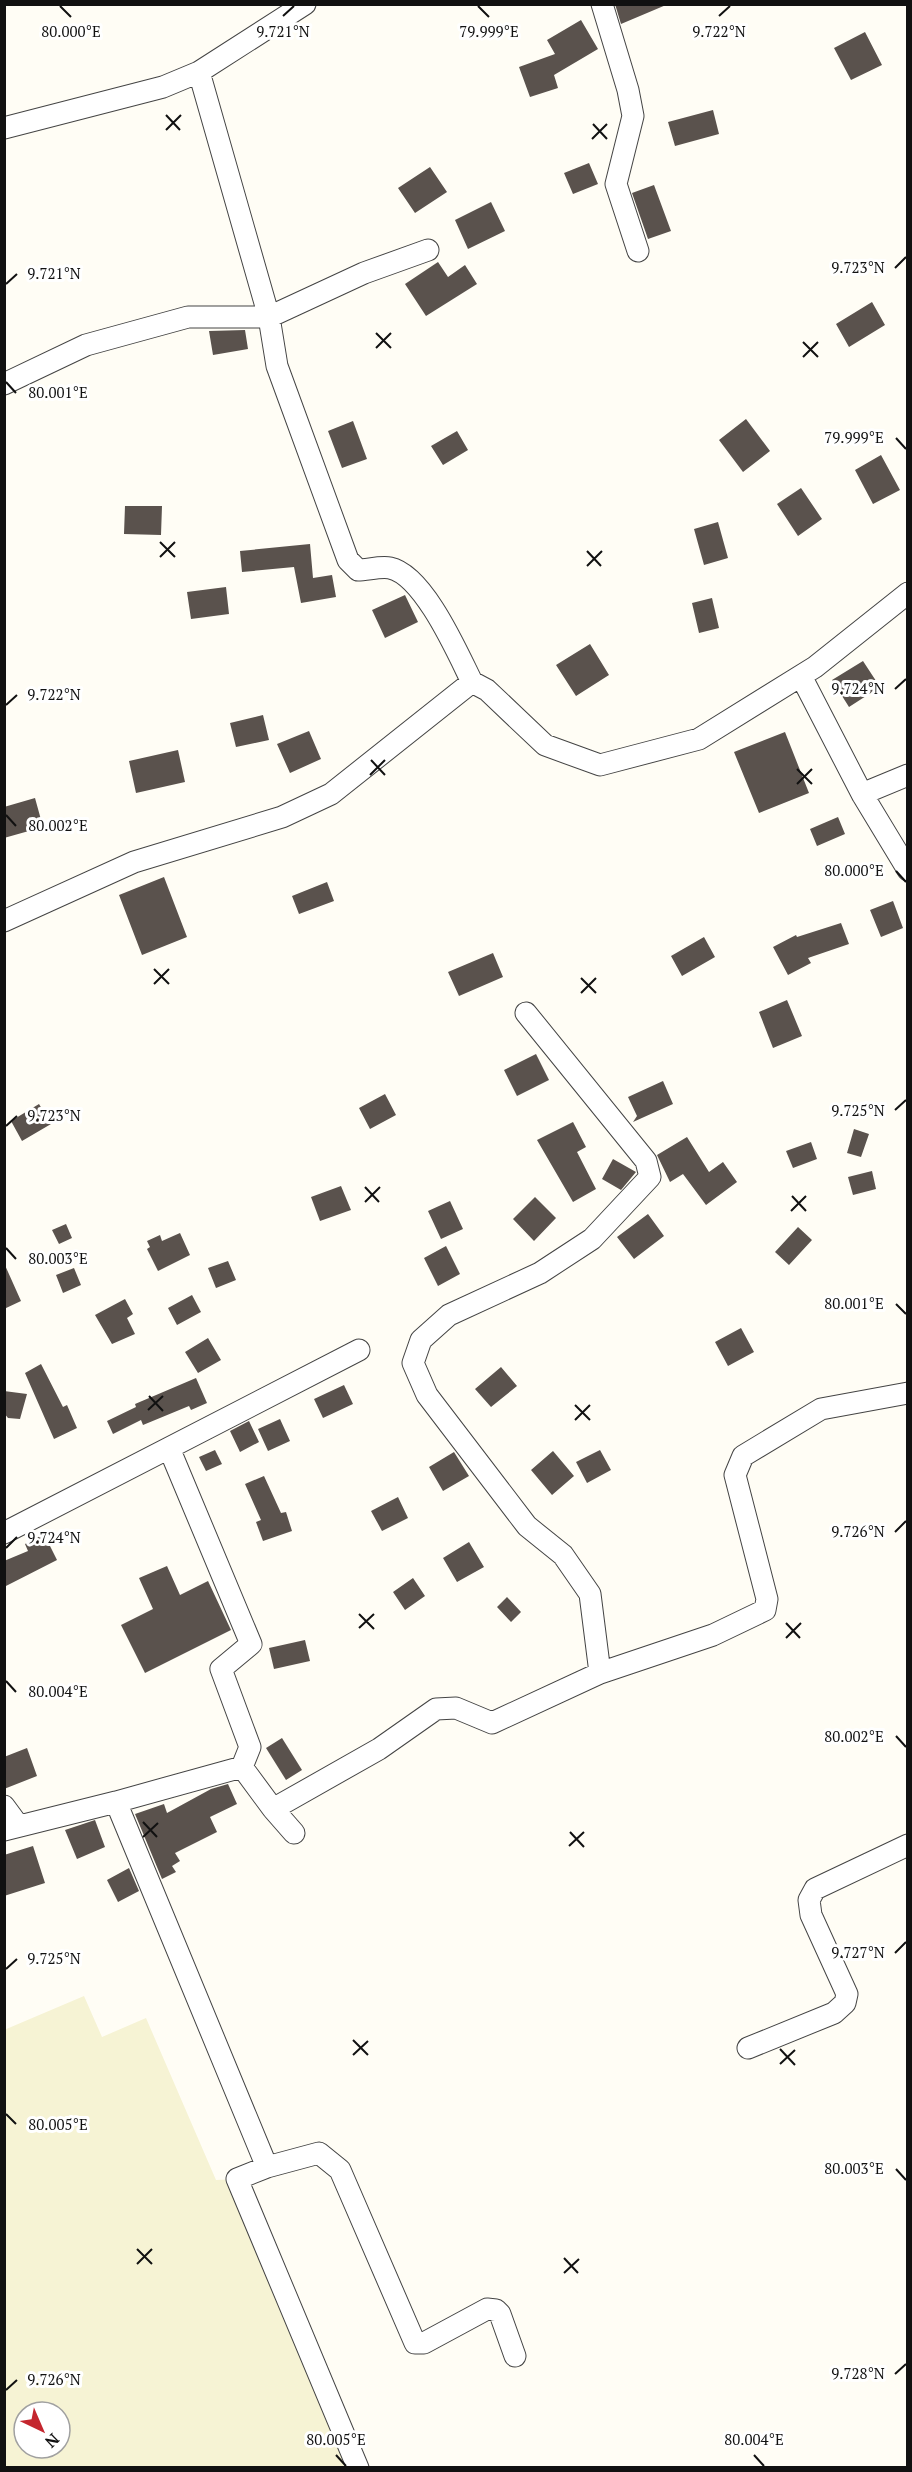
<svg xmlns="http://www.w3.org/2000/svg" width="912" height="2472" viewBox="0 0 912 2472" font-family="'PT Serif',serif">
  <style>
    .farmland { fill: #f6f3d4; fill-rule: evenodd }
    .building { fill: #5a524d }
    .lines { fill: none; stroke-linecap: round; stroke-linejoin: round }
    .minor-casing { stroke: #444; stroke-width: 23 }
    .minor { stroke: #fff; stroke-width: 21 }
    .ticks { fill: none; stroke: #111; stroke-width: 2 }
    .ticks-label { font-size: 15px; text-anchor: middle; fill: #111; stroke: #fff; stroke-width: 6; stroke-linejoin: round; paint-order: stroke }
  </style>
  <rect width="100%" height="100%" fill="#fffdf5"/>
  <path class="farmland" d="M84 1996 102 2037 146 2018 216 2180 237 2179 358 2467H5L4 2030ZM24 2412H60V2448H24Z"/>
  <path class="building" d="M615 4H666V5L621 24Z
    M581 20 598 49 554 75 558 88 530 97 519 67 555 54 547 40Z
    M865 32 882 65 851 80 834 48Z
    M713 110 719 134 675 146 668 122Z
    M589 163 598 184 573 194 564 173Z
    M430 167 447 192 415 213 398 188Z
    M654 185 671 231 648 239 632 193Z
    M491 202 505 231 468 249 455 220Z
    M438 262 448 277 465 265 477 284 426 316 405 284Z
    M872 302 885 325 849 347 836 324Z
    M245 330 248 349 213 355 209 331Z
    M746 419 770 451 743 472 719 440Z
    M353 421 367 459 342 468 328 431Z
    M457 431 468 450 443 465 431 446Z
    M881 455 900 490 873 504 855 470Z
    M801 488 822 519 798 536 777 504Z
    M125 506H162L161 535 124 534Z
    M718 522 728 558 704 565 694 529Z
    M310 544 313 578 332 575 336 597 301 603 294 567 242 572 240 551Z
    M226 587 229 614 191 619 187 592Z
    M405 595 418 622 385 638 372 610Z
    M712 598 719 628 699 633 692 603Z
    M590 644 609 675 576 696 556 665Z
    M863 661 880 687 849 707 832 680Z
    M263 715 269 740 236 747 230 723Z
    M309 731 321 759 290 773 277 744Z
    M785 732 809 793 759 813 734 752Z
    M178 750 185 782 136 793 129 761Z
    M35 798 43 827 4 838V807Z
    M838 817 845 834 817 846 810 829Z
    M164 877 187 937 142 955 119 895Z
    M327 882 334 901 299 914 292 896Z
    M893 901 903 928 881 937 870 910Z
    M841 923 849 944 808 958 811 963 788 975 773 947 796 935 797 937Z
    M704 937 715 957 682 976 671 956Z
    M493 953 503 977 459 996 448 972Z
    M787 1000 802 1036 773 1048 759 1012Z
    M536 1054 549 1080 517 1096 504 1070Z
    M663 1081 673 1104 633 1122 637 1116 628 1097Z
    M385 1094 396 1115 370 1129 359 1108Z
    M39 1104 51 1124 22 1141 11 1121Z
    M573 1122 586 1147 577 1152 596 1189 573 1202 537 1140Z
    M854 1129 869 1134 861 1157 847 1153Z
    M687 1137 709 1172 723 1162 737 1182 706 1205 683 1174 670 1182 657 1155Z
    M811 1142 817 1159 793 1168 786 1151Z
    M613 1159 636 1172 621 1190 602 1179Z
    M872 1171 876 1189 853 1195 848 1177Z
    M341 1186 351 1210 320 1221 311 1197Z
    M535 1197 556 1218 534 1241 513 1219Z
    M450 1201 463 1229 441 1239 428 1211Z
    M648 1214 664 1236 634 1259 617 1237Z
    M66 1224 72 1238 59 1244 52 1230Z
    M798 1227 812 1240 789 1265 775 1252Z
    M180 1233 190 1255 158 1271 147 1249 150 1247 147 1241 160 1235 162 1241Z
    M446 1246 460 1274 438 1286 424 1258Z
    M228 1261 236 1280 216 1288 208 1268Z
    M4 1263 21 1301 4 1309Z
    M74 1268 81 1285 63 1293 56 1275Z
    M192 1295 201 1312 177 1325 168 1308Z
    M125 1299 133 1314 127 1318 135 1334 112 1344 95 1315Z
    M741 1328 754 1352 728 1366 715 1342Z
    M208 1338 221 1360 198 1373 185 1352Z
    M41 1364 63 1407 67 1405 77 1428 54 1439 25 1373Z
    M501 1367 517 1386 491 1407 475 1389Z
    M196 1378 207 1403 191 1410 189 1406 143 1425 141 1420 113 1434 107 1421 136 1407 135 1404Z
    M344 1385 353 1404 323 1418 314 1399Z
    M4 1391 27 1394 20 1419 8 1418 4 1413Z
    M280 1419 290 1441 268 1451 258 1429Z
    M249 1421 259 1442 240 1452 230 1431Z
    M215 1450 222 1464 206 1471 199 1457Z
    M600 1450 611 1470 587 1483 576 1462Z
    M553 1451 574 1476 552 1495 531 1470Z
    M454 1452 469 1476 443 1491 429 1467Z
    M264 1476 281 1513 286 1512 292 1531 263 1541 256 1522 261 1520 245 1484Z
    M398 1497 408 1518 382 1531 371 1511Z
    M44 1534 57 1560 4 1587V1561L28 1551 25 1544Z
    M469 1542 484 1567 457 1582 443 1558Z
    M167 1566 180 1595 208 1581 231 1630 145 1673 121 1625 153 1609 139 1578Z
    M413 1578 425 1596 405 1610 393 1592Z
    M507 1597 521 1612 511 1622 497 1607Z
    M305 1640 310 1661 274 1669 269 1648Z
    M282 1738 302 1770 286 1780 266 1748Z
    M27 1748 37 1776 4 1789V1757Z
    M228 1784 237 1804 210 1817 217 1832 175 1853 180 1861 172 1866 176 1872 162 1879 135 1814 164 1804 167 1813 211 1789Z
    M95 1820 105 1847 77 1859 65 1830Z
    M33 1846 45 1883 4 1896V1855Z
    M129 1868 139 1891 118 1902 107 1880Z"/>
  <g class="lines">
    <defs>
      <path id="minor" d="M602 4 628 90 633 116 616 184 638 251
        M4 128 163 87 199 72 305 4
        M428 250 364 273 269 317 277 366 348 560 358 570C367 570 381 566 390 568 424 575 458 654 472 682
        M4 384 86 345 188 317H269L199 72
        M801 676 862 794 908 870
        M862 794 908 775
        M4 921 134 862 282 817 331 794 472 682 487 690 545 745 600 765 699 739 815 667 908 593
        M526 1013 646 1161 650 1177 592 1239 540 1273 449 1315 421 1340 413 1363 427 1395 527 1526 563 1555 590 1594 600 1673
        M169 1448 251 1644 221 1669 250 1747 242 1767
        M4 1533 359 1350
        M116 1802 267 2167 237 2179 358 2468
        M4 1806 18 1825
        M273 1809 294 1833
        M4 1830 116 1802 242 1767 273 1809 379 1749 436 1709 456 1708 492 1723 600 1673 713 1635 765 1610 767 1599 735 1475 743 1456 821 1409 908 1393
        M748 2048 834 2013 845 2003 847 1994 811 1915 809 1900 815 1889 908 1845
        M267 2167 319 2153 340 2170 415 2343H424L487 2309 496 2310 500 2314 515 2356"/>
    </defs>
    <use href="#minor" class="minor-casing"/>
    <use href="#minor" class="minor"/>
  </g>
  <path class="ticks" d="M60 6 71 17M478 6 489 17M283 16 294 6M719 16 730 6M166 115 180 130M593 124 607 139M166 130 181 115M592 139 607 124M895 268 906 257M6 284 17 274M376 333 391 348M803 342 818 357M376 348 391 333M803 357 818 342M6 382 16 393M896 438 906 449M160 542 175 557M587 551 601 566M160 557 175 542M587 566 602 551M895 689 906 679M6 705 17 695M371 760 385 775M797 769 812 784M370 775 385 760M797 784 812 769M6 815 16 826M896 871 906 882M154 969 169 984M581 978 596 993M154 984 169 969M581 993 596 978M895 1110 906 1100M6 1126 17 1116M365 1187 379 1202M792 1196 806 1211M365 1202 380 1187M791 1211 806 1196M6 1248 16 1259M896 1304 906 1314M149 1396 163 1411M575 1405 590 1420M148 1410 163 1396M575 1420 590 1405M895 1532 906 1521M6 1548 17 1537M359 1614 374 1629M786 1623 800 1638M359 1628 374 1614M786 1638 801 1623M6 1681 16 1692M896 1736 906 1747M143 1822 157 1837M570 1832 584 1847M143 1837 158 1823M569 1846 584 1832M895 1953 906 1942M6 1969 17 1959M353 2040 368 2055M780 2049 795 2065M353 2055 368 2041M780 2064 795 2050M6 2114 16 2124M896 2169 906 2180M137 2249 152 2264M564 2258 578 2273M137 2264 152 2249M564 2273 579 2259M895 2374 906 2364M6 2390 17 2380M336 2455 346 2466M754 2455 764 2466"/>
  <g class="ticks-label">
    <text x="283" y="37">9.721°N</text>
    <text x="719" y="37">9.722°N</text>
    <text x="71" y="37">80.000°E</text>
    <text x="489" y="37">79.999°E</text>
    <text x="858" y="273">9.723°N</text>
    <text x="54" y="279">9.721°N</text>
    <text x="58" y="398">80.001°E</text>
    <text x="854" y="443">79.999°E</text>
    <text x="858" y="694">9.724°N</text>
    <text x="54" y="700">9.722°N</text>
    <text x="58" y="831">80.002°E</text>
    <text x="854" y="876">80.000°E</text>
    <text x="858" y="1116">9.725°N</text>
    <text x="54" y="1121">9.723°N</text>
    <text x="58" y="1264">80.003°E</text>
    <text x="854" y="1309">80.001°E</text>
    <text x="858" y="1537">9.726°N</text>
    <text x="54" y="1543">9.724°N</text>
    <text x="58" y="1697">80.004°E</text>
    <text x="854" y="1742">80.002°E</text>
    <text x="858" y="1958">9.727°N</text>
    <text x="54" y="1964">9.725°N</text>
    <text x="58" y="2130">80.005°E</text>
    <text x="854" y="2174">80.003°E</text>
    <text x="858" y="2379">9.728°N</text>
    <text x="54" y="2385">9.726°N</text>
    <text x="336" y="2445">80.005°E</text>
    <text x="754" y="2445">80.004°E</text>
  </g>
  <rect width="912" height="2472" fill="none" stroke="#111111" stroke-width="12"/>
  <g transform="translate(42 2430) rotate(136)"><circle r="28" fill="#ffffff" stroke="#a0a0a0" stroke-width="1.5"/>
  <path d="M0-4.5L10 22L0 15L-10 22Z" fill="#c4262e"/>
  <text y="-9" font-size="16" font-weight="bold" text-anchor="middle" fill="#111111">N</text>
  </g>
</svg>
